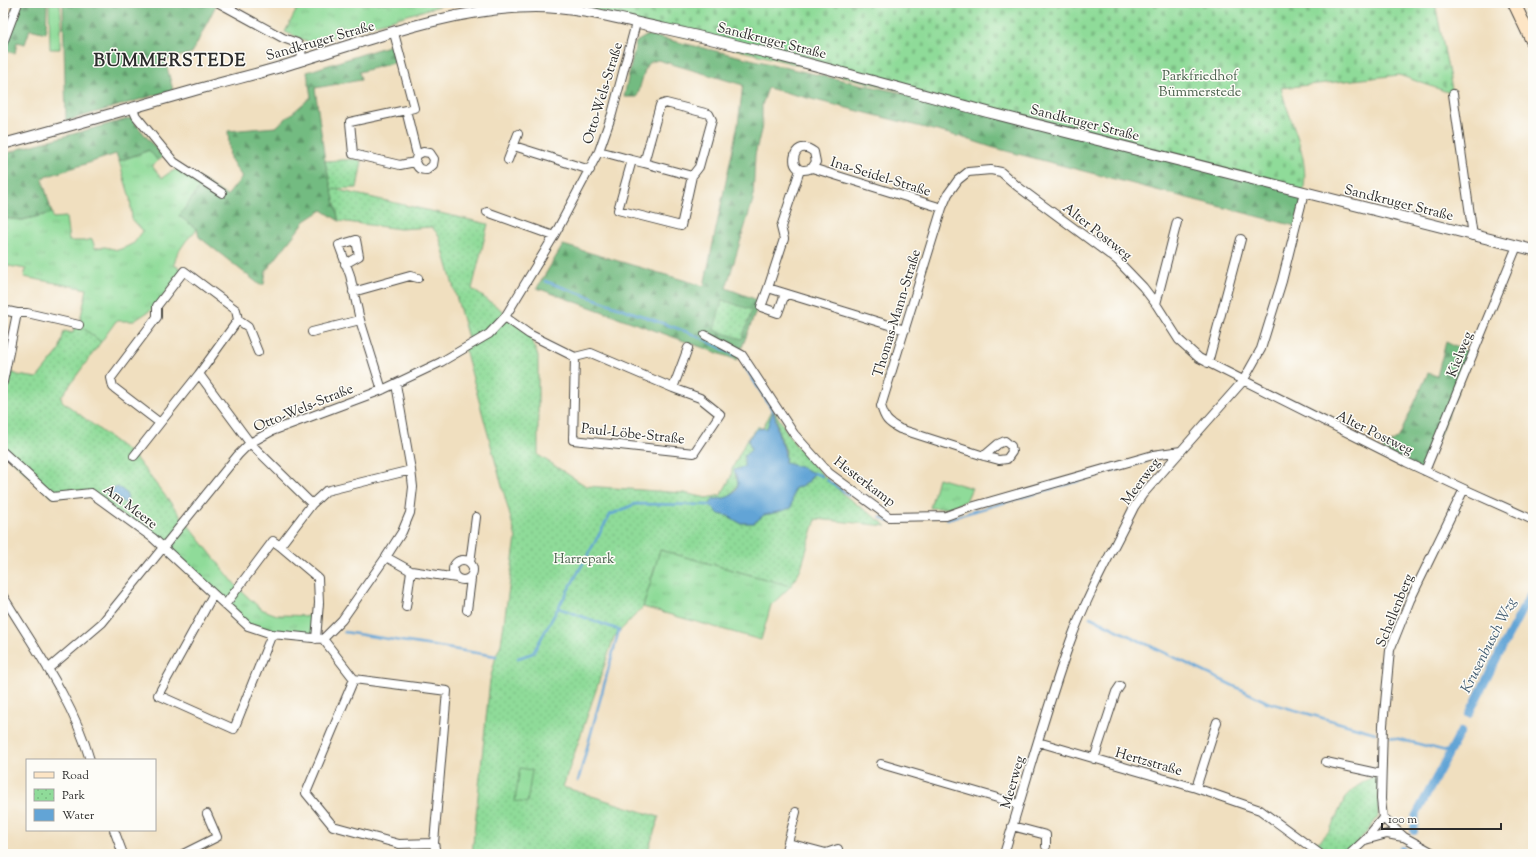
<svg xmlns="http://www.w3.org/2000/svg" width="1536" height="857" viewBox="0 0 1536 857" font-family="'Sorts Mill Goudy',serif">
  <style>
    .grass { fill: url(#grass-tufts); stroke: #5d8362 }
    .forest { fill: url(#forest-firs); stroke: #4f7356 }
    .cemetery { fill: url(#cemetery-stones); stroke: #5d8362 }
    .park { fill: url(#park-dots); stroke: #5d8362; fill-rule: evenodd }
    .garden { fill: #8fdb99; stroke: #5d8362 }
    .water { fill: #62a4d6; stroke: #466880 }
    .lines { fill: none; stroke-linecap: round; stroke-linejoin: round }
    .stream { stroke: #62a4d6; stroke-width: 2.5 }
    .canal { stroke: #62a4d6; stroke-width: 8 }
    .minor-casing { stroke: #494641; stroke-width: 10 }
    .tertiary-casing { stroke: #494641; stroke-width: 12 }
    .secondary-casing { stroke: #494641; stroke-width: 14 }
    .minor { stroke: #fff; stroke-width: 8 }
    .tertiary { stroke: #fff; stroke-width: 10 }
    .secondary { stroke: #fde5c5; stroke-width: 12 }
    .labels { text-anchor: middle; stroke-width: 3; stroke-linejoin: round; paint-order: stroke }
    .street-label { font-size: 14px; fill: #2b2b2b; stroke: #fdfcf7 }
    .park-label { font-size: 14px; fill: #49604c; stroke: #fdfcf7 }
    .water-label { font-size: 15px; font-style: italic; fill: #415b6f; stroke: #fdfcf7 }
    .district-label { font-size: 18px; font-weight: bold; letter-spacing: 1px; fill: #2b2b2b; stroke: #fdfcf7 }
  </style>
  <defs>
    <pattern id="grass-tufts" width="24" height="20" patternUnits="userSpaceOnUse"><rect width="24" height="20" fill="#8fdb99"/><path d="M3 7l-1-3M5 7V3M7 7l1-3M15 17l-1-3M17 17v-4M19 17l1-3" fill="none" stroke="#7cbc84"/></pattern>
    <pattern id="forest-firs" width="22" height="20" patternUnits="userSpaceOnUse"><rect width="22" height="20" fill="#73bb81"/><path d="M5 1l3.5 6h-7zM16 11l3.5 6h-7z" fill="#5f986a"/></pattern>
    <pattern id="cemetery-stones" width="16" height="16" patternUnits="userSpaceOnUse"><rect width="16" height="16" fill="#8fdb99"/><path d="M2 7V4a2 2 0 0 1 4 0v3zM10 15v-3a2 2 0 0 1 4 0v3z" fill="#7cbc84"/></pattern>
    <pattern id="park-dots" width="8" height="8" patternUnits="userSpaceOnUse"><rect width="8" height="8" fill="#8fdb99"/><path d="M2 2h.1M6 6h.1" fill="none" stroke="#7cbc84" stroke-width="1.8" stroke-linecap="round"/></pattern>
  </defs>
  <rect width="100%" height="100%" fill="#fdfcf7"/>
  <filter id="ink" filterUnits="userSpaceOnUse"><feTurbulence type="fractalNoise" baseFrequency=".025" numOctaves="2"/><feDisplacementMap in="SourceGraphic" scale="8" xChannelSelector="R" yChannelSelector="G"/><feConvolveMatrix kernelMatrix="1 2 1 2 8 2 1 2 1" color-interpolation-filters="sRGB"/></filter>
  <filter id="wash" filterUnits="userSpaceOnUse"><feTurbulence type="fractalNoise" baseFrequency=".012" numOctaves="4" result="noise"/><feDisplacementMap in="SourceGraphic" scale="16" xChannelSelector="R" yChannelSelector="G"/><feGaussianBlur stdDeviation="0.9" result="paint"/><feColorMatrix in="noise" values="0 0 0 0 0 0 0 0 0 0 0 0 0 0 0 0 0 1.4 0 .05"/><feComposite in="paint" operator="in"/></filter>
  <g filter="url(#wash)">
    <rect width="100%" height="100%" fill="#f0dfbf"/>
    <path class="grass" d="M300 3H446V4L311 43 285 32Z
      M150 150 158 161 152 166 162 178 169 173 181 167 204 181 197 229 186 241 177 254 174 265 182 269 157 306 134 321H116L101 342 79 325 87 289 24 277 26 269 3 265V218L22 220 52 213 53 218 66 217 69 241H85L92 239 95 248 105 247 118 250 126 247 134 243 143 231 132 219 130 198 119 161Z
      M938 478 972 488 966 501 947 508H930Z
      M185 521 238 588 261 609 277 615 318 616 316 639 248 626 163 547Z
      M660 550 791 586 771 605 761 640 643 607Z"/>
    <path class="forest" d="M21 3H47L46 33 30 29 25 44 17 42 15 53 4 50Z
      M63 3H217L192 53 165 60 173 90 66 121Z
      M648 35 805 72 980 110 1304 193 1295 226 991 147 961 137 768 88 762 105V126L755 155 753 200 726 288 760 301 737 360 537 288 563 245 704 286 738 124 743 85 658 60 651 62 646 66 637 97H624L636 42Z
      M391 45 397 62 359 72 361 80 315 88 325 161 339 221 322 210 305 221 266 271 264 284 260 285 199 237 197 229 179 216 204 181 227 196 242 177 230 158 228 131 276 127 311 97 307 72Z
      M131 118 163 157 158 161 149 150 119 161 116 154 42 178 52 213 22 220 3 218V155L22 148Z
      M1446 342 1458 348 1473 353 1425 471 1382 450 1399 437 1428 373 1437 376Z"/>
    <path class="cemetery" d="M582 3H1435L1453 94 1399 75 1281 88C1289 121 1311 157 1303 192L580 10Z"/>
    <path class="park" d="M355 159 362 161 357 188 334 189 488 224 472 289 503 311 505 317 529 334 538 356V455L586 486 684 493 707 498 721 495 731 477 732 469 747 439 757 427H763L773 409 794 443 821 473 844 495 887 526 816 519 801 568 791 586 660 550 643 607 614 637 563 787 659 817 647 854H472L490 680 496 656 501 644 516 538 465 349 470 345 439 236 432 227 400 229 339 221 325 161ZM773 412 777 420 779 434 786 451 785 463 800 467 814 474 807 483 794 489 778 512 764 515 754 523H740L728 516 719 514 713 499C729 499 733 497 738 482L735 475 744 467 751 450 767 428Z
      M722 300 752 310 742 339 714 330Z
      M75 324 79 325 101 342 61 397 62 401 134 456 185 521 163 547 91 493 52 497 3 452V382L5 369 18 375 37 378 59 351 64 331 73 333Z
      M1375 775H1379L1378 817 1367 832 1346 854H1323L1312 846 1322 839 1330 830 1345 798 1356 787Z"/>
    <path class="garden" d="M49 3H60L62 28 60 29V49H50Z
      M520 768 532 770 527 803 515 801Z"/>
    <path class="water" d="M773 411C777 419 776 427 779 436 783 447 786 450 785 463L800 467 814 473 807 483 794 489 791 508 778 512 764 515 754 523H740L728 516 719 514 710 505 713 499C724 499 737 497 738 483 738 479 735 474 734 470L744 467V456L751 450 748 439 757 429 767 428Z
      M117 487C124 490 129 494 127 502L125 503 113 496 107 494 105 490Z"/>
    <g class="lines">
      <path class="stream" d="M545 281 690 333 700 338
        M703 339 734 355
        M745 367 773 411
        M1112 471 1146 461
        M814 473 822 476
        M827 480 849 495
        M880 517 887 521H892
        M947 519 1100 475
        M559 608 619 630 578 781
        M1090 617 1267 702 1375 733
        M344 632 496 656
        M518 658 533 653 610 515 635 504 710 505
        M1391 737 1450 752"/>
      <path class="canal" d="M1469 714 1499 654 1533 589
        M1414 831 1415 817 1461 731
        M1400 854 1402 850"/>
    </g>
  </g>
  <g filter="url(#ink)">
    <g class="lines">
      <defs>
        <path id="minor" d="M219 3 283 38 297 43 301 47 302 61
          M394 33 414 108 406 110 417 155 415 162 400 165 353 154 350 122 406 110
          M3 43 18 3
          M1453 94 1473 236
          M132 107 136 116 174 162 222 193
          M514 146 590 170
          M599 151 632 160 618 210 681 226 692 176 699 167 712 120 709 114 666 103 660 105 644 163 632 160
          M508 160 518 134
          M415 162C418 169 420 170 427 170L433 165 434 159 430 153 423 152 417 155
          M644 163 692 176
          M812 168 816 162 814 152C791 134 785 180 812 168L942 208
          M487 212 554 236
          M345 264 359 256 356 240 339 245 350 275 360 320 382 390
          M768 288 784 239 781 227 800 170
          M353 292 410 276 418 278
          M785 294 778 313 761 307 768 288 905 330
          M1156 304 1177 222
          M3 310 17 313 3 382
          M17 313H27L79 325
          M505 317 529 334 575 357 573 440 694 453 720 414 700 398 673 388 591 353 575 357
          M238 320 248 327 258 352
          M312 332 360 320
          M705 335 742 355 794 434 829 473 889 517 946 516 971 507 1153 455 1181 451
          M1208 363 1241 239
          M199 374 160 423 113 387 111 378 157 317V306L184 271 236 310 238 320 199 374 250 443 312 504
          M673 388 688 348
          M3 452 52 497 91 493 153 538 248 626 272 634 323 639 342 620 386 557 402 532 410 513 413 487 411 470 396 384
          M134 456 160 423
          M984 456 998 444 1005 441 1011 446 1012 452 1007 459 999 460 984 456 900 429C887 422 885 419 881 406L942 208 948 194 958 180 968 172 991 170 1001 172 1017 186 1117 260 1143 287 1156 304 1179 340 1199 358 1406 462 1464 489 1533 520
          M1425 471 1517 246
          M280 546 318 578 319 603 316 639
          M386 557 411 571 457 578
          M453 570a10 10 0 1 1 20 0a10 10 0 1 1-20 0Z
          M470 563 476 517
          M213 595 158 695 234 729 272 634
          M3 596C35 649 73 700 90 760
          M225 605 273 541 280 546 312 504 326 491 411 470
          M406 607 411 571
          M467 610 471 579 470 577
          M323 639 354 679 447 691 434 843 399 844 333 826 306 793 354 679
          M48 669 102 623 238 455 250 443 272 431 382 390 441 362 489 334 505 317 554 236 599 151 612 114 636 23
          M1038 742 1196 788 1260 810 1320 854
          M1094 759 1116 692 1120 686
          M1326 762 1381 774
          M881 764 1018 804
          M1196 788 1217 722
          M1383 818 1404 837 1435 854
          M1012 826 1046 835V846
          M114 830 123 854
          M1365 840 1387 834 1403 837
          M434 843 436 854
          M788 843 826 853 838 849
          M183 854 217 837 207 814
          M785 854 796 812
          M1004 854C1026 783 1045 712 1070 642 1087 595 1112 552 1134 507L1143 494 1243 381 1261 349 1282 281 1304 193
          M1350 854 1365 840 1383 818 1381 799 1383 725 1390 650 1410 600 1464 489"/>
        <path id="tertiary" d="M3 144C71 126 138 106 206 87 234 79 262 73 290 64 369 40 451 8 535 7 579 7 623 20 666 29 777 53 885 85 995 114L1533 250"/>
        <path id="secondary" d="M1514 3 1533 43"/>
      </defs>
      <use href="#minor" class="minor-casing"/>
      <use href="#tertiary" class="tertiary-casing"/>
      <use href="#secondary" class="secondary-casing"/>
      <use href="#minor" class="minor"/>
      <use href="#tertiary" class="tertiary"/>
      <use href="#secondary" class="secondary"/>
    </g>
  </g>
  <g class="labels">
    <g class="street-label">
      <text transform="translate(320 40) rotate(-16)" y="5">Sandkruger Straße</text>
      <text transform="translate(772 40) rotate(14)" y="5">Sandkruger Straße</text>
      <text transform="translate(602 93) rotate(-73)" y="5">Otto-Wels-Straße</text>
      <text transform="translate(1085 122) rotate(14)" y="5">Sandkruger Straße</text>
      <text transform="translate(881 176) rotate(17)" y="5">Ina-Seidel-Straße</text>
      <text transform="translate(1399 202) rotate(14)" y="5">Sandkruger Straße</text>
      <text transform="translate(1098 231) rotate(38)" y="5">Alter Postweg</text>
      <text transform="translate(896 313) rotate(-73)" y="5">Thomas-Mann-Straße</text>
      <text transform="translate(1459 354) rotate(-68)" y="5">Kielweg</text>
      <text transform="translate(303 407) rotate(-22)" y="5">Otto-Wels-Straße</text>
      <text transform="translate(1375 432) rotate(26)" y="5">Alter Postweg</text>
      <text transform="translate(633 433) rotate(6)" y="5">Paul-Löbe-Straße</text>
      <text transform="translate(865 481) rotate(37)" y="5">Hesterkamp</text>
      <text transform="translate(1140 481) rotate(-53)" y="5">Meerweg</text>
      <text transform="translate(131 506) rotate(37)" y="5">Am Meere</text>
      <text transform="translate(1394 610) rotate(-68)" y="5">Schellenberg</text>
      <text transform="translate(1149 761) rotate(16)" y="5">Hertzstraße</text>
      <text transform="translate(1012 782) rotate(-74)" y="5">Meerweg</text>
    </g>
    <g class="park-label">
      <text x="1200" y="80">Parkfriedhof<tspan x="1200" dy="16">Bümmerstede</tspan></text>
      <text x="584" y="563">Harrepark</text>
    </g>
    <g class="water-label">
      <text transform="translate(1488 645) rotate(-63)" y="5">Krusenbusch Wzg</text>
    </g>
    <g class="district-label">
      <text x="170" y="66">BÜMMERSTEDE</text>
    </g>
  </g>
  <rect width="1536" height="857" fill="none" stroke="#fdfcf7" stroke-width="16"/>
  <rect x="26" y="759" width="130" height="72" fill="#fdfcf7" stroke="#a9a8a5"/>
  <rect x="34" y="772" width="20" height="6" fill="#fde5c5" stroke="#a9a8a5"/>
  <text x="62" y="779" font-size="12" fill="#2b2b2b">Road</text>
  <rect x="34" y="789" width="20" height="12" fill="url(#park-dots)" stroke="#a9a8a5"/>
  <text x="62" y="799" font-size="12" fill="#2b2b2b">Park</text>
  <rect x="34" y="809" width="20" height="12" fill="#62a4d6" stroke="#a9a8a5"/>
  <text x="62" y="819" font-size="12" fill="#2b2b2b">Water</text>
  <path d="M1382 823v6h119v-6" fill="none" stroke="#2b2b2b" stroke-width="2"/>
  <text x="1388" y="823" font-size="12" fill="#2b2b2b" stroke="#fdfcf7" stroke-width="3" paint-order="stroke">100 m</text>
</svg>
